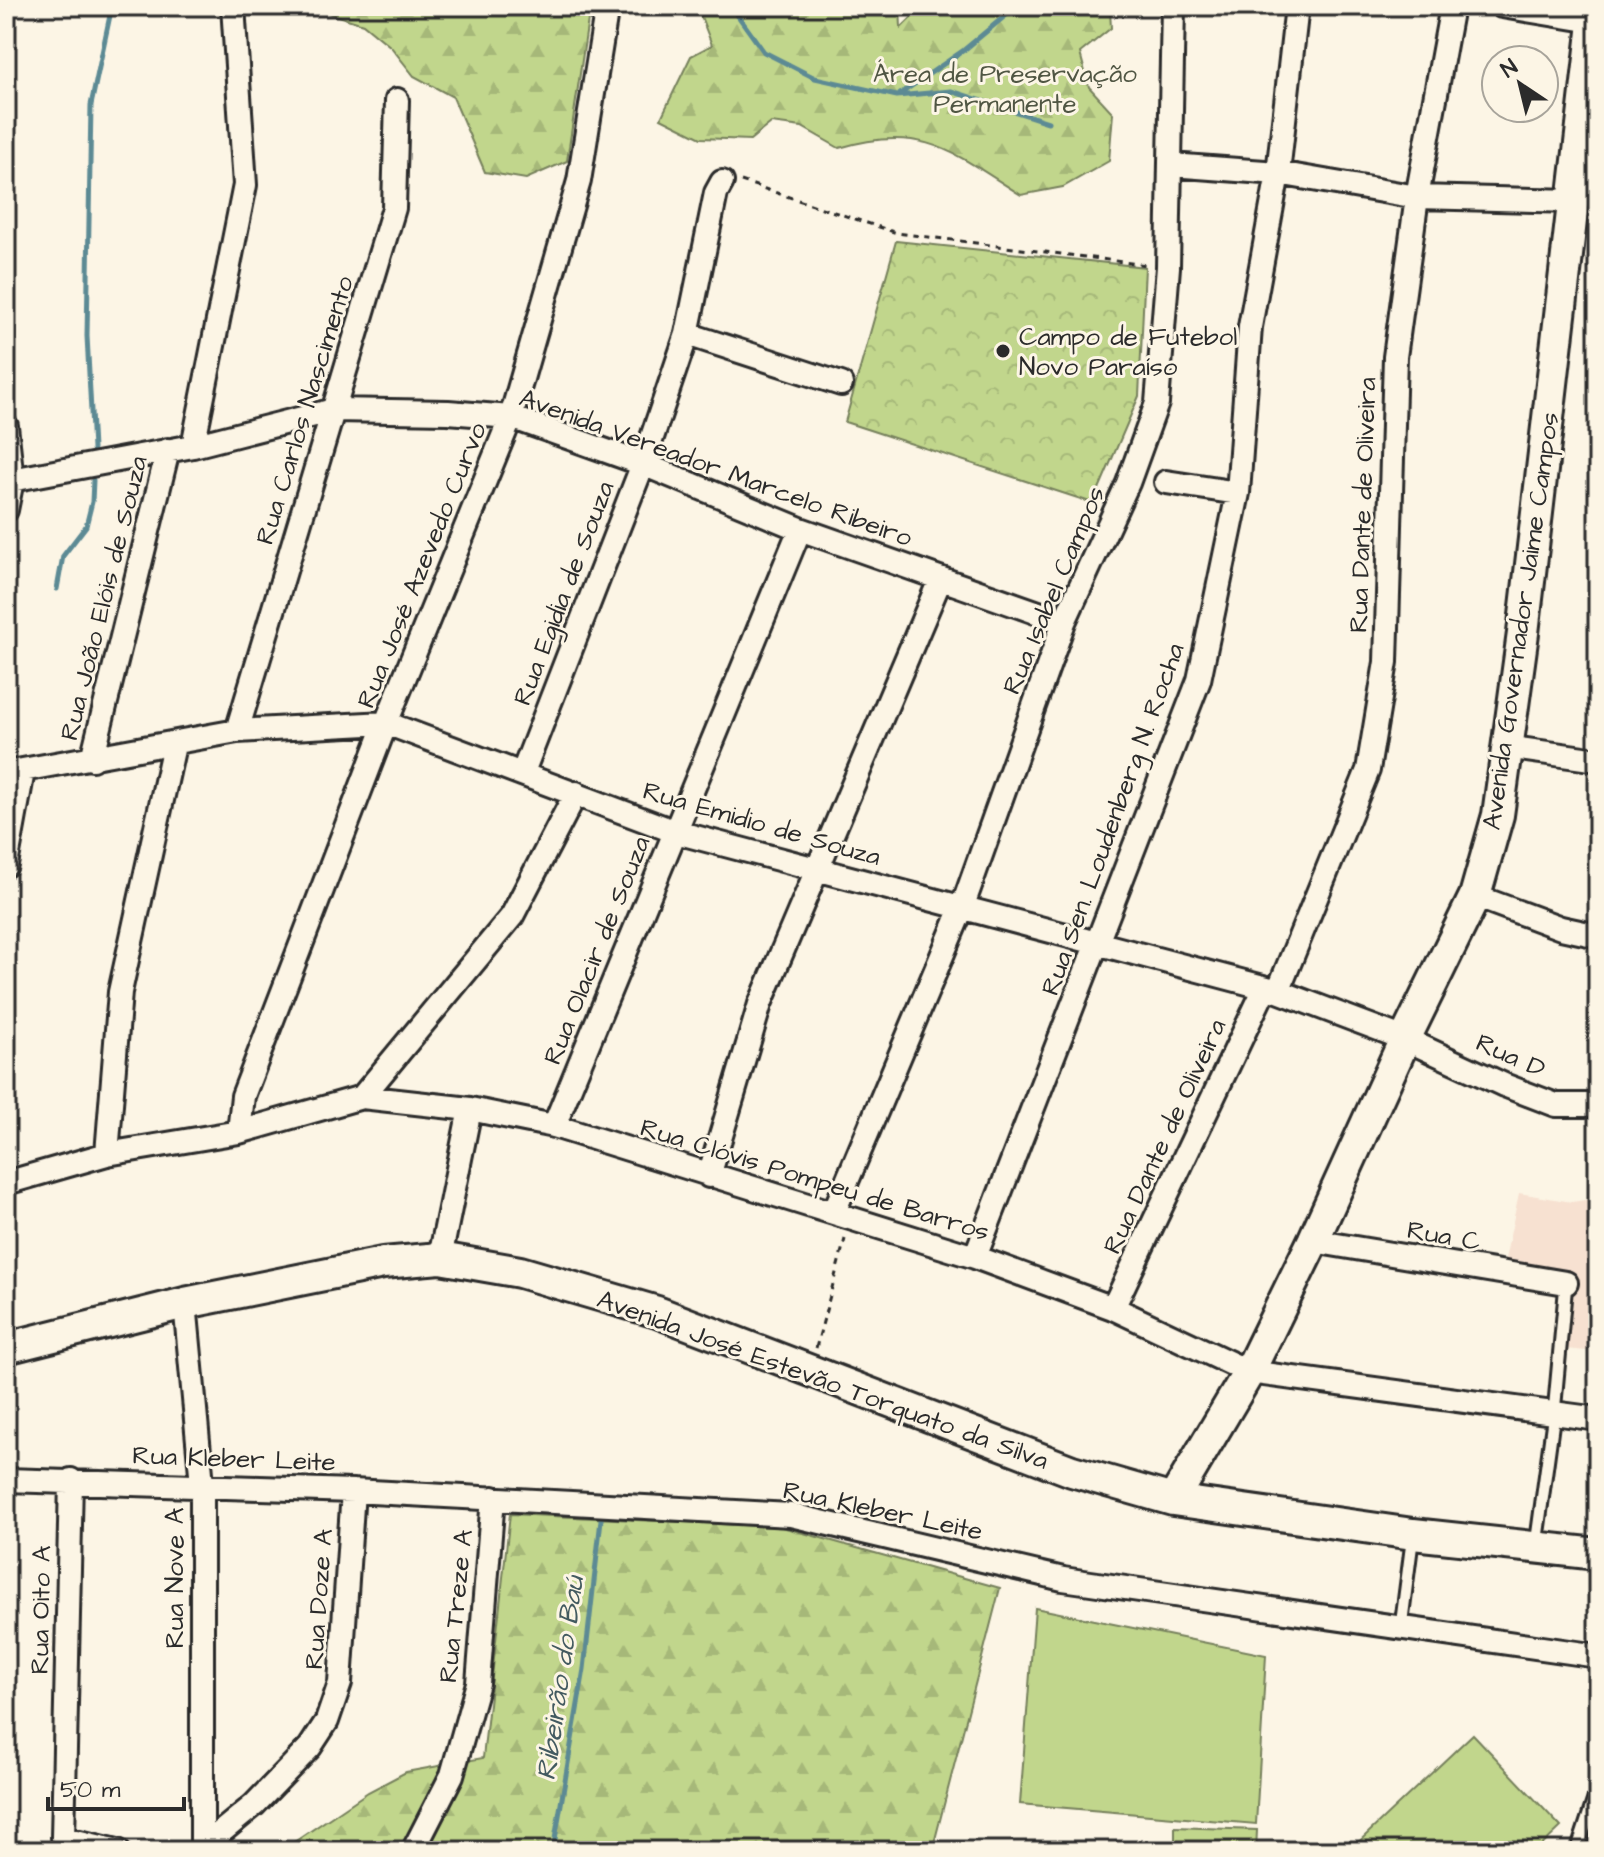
<svg xmlns="http://www.w3.org/2000/svg" width="1604" height="1857" viewBox="0 0 1604 1857" font-family="'Architects Daughter',sans-serif">
  <style>
    .built { fill: #f7e1d1 }
    .grass { fill: #c1d68c; stroke: #76805c; stroke-width: 2 }
    .forest { fill: url(#forest-firs); stroke: #76805c; stroke-width: 2 }
    .park { fill: url(#park-crowns); stroke: #76805c; stroke-width: 2 }
    .lines { fill: none; stroke-linecap: round; stroke-linejoin: round }
    .stream { stroke: #5c8a94; stroke-width: 5 }
    .lane-casing { stroke: #2b2b2b; stroke-width: 17 }
    .street-casing { stroke: #2b2b2b; stroke-width: 28 }
    .secondary-casing { stroke: #2b2b2b; stroke-width: 36 }
    .path { stroke: #2b2b2b; stroke-width: 3; stroke-dasharray: 6 6; stroke-linecap: butt }
    .lane { stroke: #fcf5e5; stroke-width: 11 }
    .street { stroke: #fcf5e5; stroke-width: 22 }
    .secondary { stroke: #fcf5e5; stroke-width: 30 }
    .poi-dot { fill: #2b2b2b; stroke: #fcf5e5; stroke-width: 3 }
    .labels { text-anchor: middle; stroke-width: 6; stroke-linejoin: round; paint-order: stroke }
    .park-label { font-size: 26px; fill: #505643; stroke: #fcf5e5 }
    .poi-label { font-size: 26px; fill: #2b2b2b; stroke: #fcf5e5; text-anchor: start }
    .street-label { font-size: 26px; fill: #2b2b2b; stroke: #fcf5e5 }
    .water-label { font-size: 28px; font-style: italic; fill: #435a60; stroke: #fcf5e5 }
  </style>
  <defs>
    <pattern id="forest-firs" width="22" height="20" patternUnits="userSpaceOnUse" patternTransform="scale(2)"><rect width="22" height="20" fill="#c1d68c"/><path d="M5 1l3.5 6h-7zM16 11l3.5 6h-7z" fill="#a6b879"/></pattern>
    <pattern id="park-crowns" width="20" height="18" patternUnits="userSpaceOnUse" patternTransform="scale(2)"><rect width="20" height="18" fill="#c1d68c"/><path d="M2 6a3 3 0 1 1 6 0M12 15a3 3 0 1 1 6 0" fill="none" stroke="#a6b879"/></pattern>
  </defs>
  <rect width="100%" height="100%" fill="#fcf5e5"/>
  <filter id="ink" filterUnits="userSpaceOnUse"><feTurbulence type="fractalNoise" baseFrequency=".0125" numOctaves="2"/><feDisplacementMap in="SourceGraphic" scale="16" xChannelSelector="R" yChannelSelector="G"/><feConvolveMatrix kernelMatrix="1 2 1 2 8 2 1 2 1" color-interpolation-filters="sRGB"/></filter>
  <g filter="url(#ink)">
    <path class="built" d="M1519 1193 1572 1202 1598 1198V1352L1565 1349 1570 1280 1504 1264Z"/>
    <path class="grass" d="M1035 1608 1266 1655 1256 1824 1020 1804Z
      M1473 1734 1561 1827 1536 1851H1349Z
      M1175 1827 1257 1830 1256 1851H1175Z"/>
    <path class="forest" d="M306 6H590L567 161 526 179 485 172 453 97 414 76 391 47 363 24Z
      M684 6H900L901 28 923 6H1071L1110 11 1111 28 1080 53 1089 87 1113 113 1109 161 1063 187 1021 195C953 152 922 123 839 148L802 127 771 123 750 140 701 138 661 118 691 56 712 45 698 9Z
      M510 1514 782 1527 1000 1588 932 1851H281L368 1792 406 1772 483 1758Z"/>
    <path class="park" d="M896 241 1145 267 1139 396 1093 503 845 422Z"/>
    <g class="lines">
      <path class="stream" d="M731 6 764 52 815 78 897 96 951 91 1048 122
        M900 94 964 50 1017 6
        M93 449 87 336 91 105 112 6
        M57 589 63 556 86 526 92 502 93 480
        M553 1851 584 1669 602 1511"/>
      <defs>
        <path id="lane" d="M1536 1545 1554 1413 1566 1283
          M1401 1627 1413 1534
          M1577 1851 1598 1787"/>
        <path id="street" d="M1502 6 1593 21
          M1171 165 1278 173 1417 197 1573 201
          M687 334 841 384
          M6 426 12 480 6 510
          M193 446 245 185 233 6
          M6 481 193 446 334 410 448 412 511 417 643 464 800 529 1064 622
          M1166 482 1238 493
          M237 731 394 208 397 100
          M1506 747 1598 760
          M92 759 168 450
          M523 772 643 464 687 334 716 193 722 182
          M6 773 237 731 386 723 676 832 1278 991 1405 1039 1504 1085 1556 1105H1598
          M6 865 23 771
          M1475 896 1561 928 1598 936
          M1278 991 1368 770 1386 662 1395 357 1417 197 1452 6
          M362 1097 512 916 576 793
          M554 1126 800 529
          M239 1132 243 1096 386 723 511 417 579 181 607 6
          M107 1154 120 992 174 745
          M709 1176 760 1004 940 580
          M6 1183 107 1154 239 1132 362 1097 470 1109 554 1126 975 1257 1113 1308 1249 1372 1598 1419
          M834 1212 962 908 1064 622 1128 483 1157 403 1168 267 1173 6
          M1313 1241 1566 1283
          M975 1257 1199 680 1238 493 1250 327 1278 173 1297 6
          M440 1258 470 1109
          M185 1303 202 1484V1850
          M1113 1308 1265 988
          M6 1480 353 1491 791 1515 1063 1579 1598 1656
          M71 1480 63 1838 118 1851
          M198 1851 254 1805 310 1747 327 1721 340 1683 353 1491
          M413 1851 452 1775 478 1683 493 1498"/>
        <path id="secondary" d="M6 1348 185 1303 383 1263 440 1258 520 1272 657 1312 1072 1471 1173 1500 1413 1534 1598 1554
          M1173 1500 1249 1372 1313 1241 1405 1039 1475 896 1498 815 1523 633 1596 6"/>
      </defs>
      <use href="#lane" class="lane-casing"/>
      <use href="#street" class="street-casing"/>
      <use href="#secondary" class="secondary-casing"/>
      <path class="path" d="M741 181 897 233 1147 265
        M816 1348 845 1239"/>
      <use href="#lane" class="lane"/>
      <use href="#street" class="street"/>
      <use href="#secondary" class="secondary"/>
    </g>
  </g>
  <circle class="poi-dot" cx="1003" cy="351" r="8"/>
  <g class="labels">
    <g class="park-label">
      <text x="1005" y="82">Área de Preservação<tspan x="1005" dy="30">Permanente</tspan></text>
    </g>
    <g class="poi-label">
      <text x="1019" y="345">Campo de Futebol<tspan x="1019" dy="30">Novo Paraíso</tspan></text>
    </g>
    <g class="street-label">
      <text transform="translate(304 410) rotate(-73)" y="9">Rua Carlos Nascimento</text>
      <text transform="translate(716 467) rotate(20)" y="9">Avenida Vereador Marcelo Ribeiro</text>
      <text transform="translate(1362 505) rotate(-88)" y="9">Rua Dante de Oliveira</text>
      <text transform="translate(421 565) rotate(-68)" y="9">Rua José Azevedo Curvo</text>
      <text transform="translate(1053 590) rotate(-67)" y="9">Rua Isabel Campos</text>
      <text transform="translate(563 593) rotate(-69)" y="9">Rua Egidia de Souza</text>
      <text transform="translate(103 598) rotate(-76)" y="9">Rua João Elóis de Souza</text>
      <text transform="translate(1520 621) rotate(-82)" y="9">Avenida Governador Jaime Campos</text>
      <text transform="translate(1112 819) rotate(-70)" y="9">Rua Sen. Loudenberg N. Rocha</text>
      <text transform="translate(762 823) rotate(16)" y="9">Rua Emidio de Souza</text>
      <text transform="translate(596 950) rotate(-68)" y="9">Rua Olacir de Souza</text>
      <text transform="translate(1511 1055) rotate(24)" y="9">Rua D</text>
      <text transform="translate(1164 1136) rotate(-65)" y="9">Rua Dante de Oliveira</text>
      <text transform="translate(815 1179) rotate(17)" y="9">Rua Clóvis Pompeu de Barros</text>
      <text transform="translate(1444 1235) rotate(10)" y="9">Rua C</text>
      <text transform="translate(823 1379) rotate(20)" y="9">Avenida José Estevão Torquato da Silva</text>
      <text transform="translate(234 1458) rotate(2)" y="9">Rua Kleber Leite</text>
      <text transform="translate(883 1510) rotate(12)" y="9">Rua Kleber Leite</text>
      <text transform="translate(174 1578) rotate(-90)" y="9">Rua Nove A</text>
      <text transform="translate(318 1599) rotate(-86)" y="9">Rua Doze A</text>
      <text transform="translate(455 1606) rotate(-84)" y="9">Rua Treze A</text>
      <text transform="translate(40 1610) rotate(-89)" y="9">Rua Oito A</text>
    </g>
    <g class="water-label">
      <text transform="translate(559 1678) rotate(-82)" y="10">Ribeirão do Baú</text>
    </g>
  </g>
  <rect width="1604" height="1857" fill="none" stroke="#fcf5e5" stroke-width="32"/>
  <rect x="16" y="16" width="1572" height="1825" fill="none" stroke="#2b2b2b" stroke-width="3" filter="url(#ink)"/>
  <g transform="translate(1520 84) rotate(325)"><circle r="38" fill="#fcf5e5" stroke="#a8a49b" stroke-width="2"/>
  <path d="M0-6L14 30L0 20L-14 30Z" fill="#2b2b2b"/>
  <text y="-12" font-size="22" font-weight="bold" text-anchor="middle" fill="#2b2b2b">N</text>
  </g>
  <path d="M48 1797v12h136v-12" fill="none" stroke="#2b2b2b" stroke-width="4"/>
  <text x="60" y="1797" font-size="24" fill="#2b2b2b" stroke="#fcf5e5" stroke-width="6" paint-order="stroke">50 m</text>
</svg>
